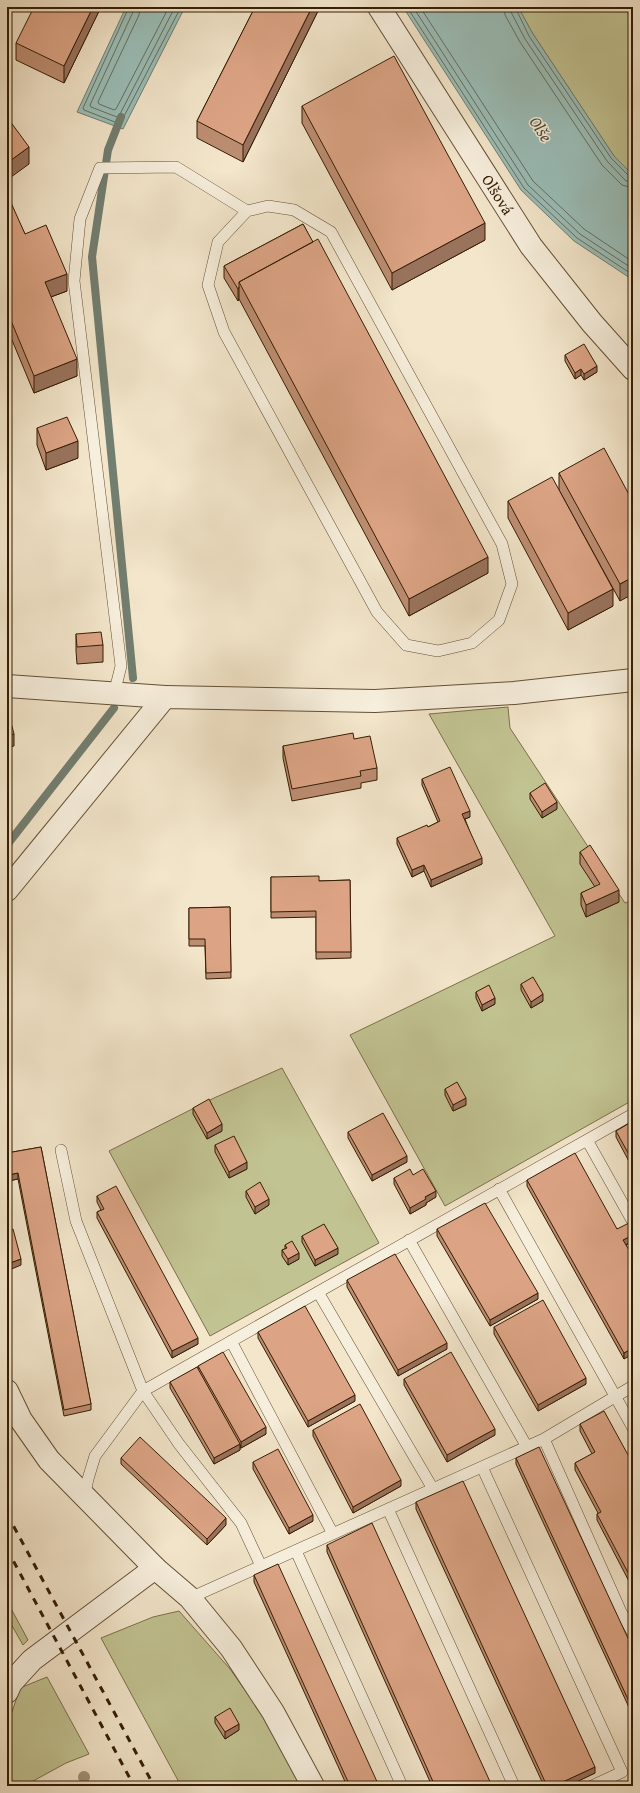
<svg xmlns="http://www.w3.org/2000/svg" width="640" height="1793" viewBox="0 0 640 1793" font-family="'Gentium Book Plus',serif">
  <style>
    .green { fill: #c2c392; stroke: #7c704a }
    .water { fill: #9bbfb9; stroke: #727e70 }
    .lines { fill: none; stroke-linecap: round; stroke-linejoin: round }
    .shore { stroke: #686e5e; stroke-width: 1 }
    .stream { stroke: #727e70; stroke-width: 8 }
    .service-casing { stroke: #644f35; stroke-width: 12 }
    .minor-casing { stroke: #644f35; stroke-width: 24 }
    .service { stroke: #f7efdd; stroke-width: 11 }
    .minor { stroke: #f7efdd; stroke-width: 22 }
    .rail { stroke: #351d03; stroke-width: 3; stroke-dasharray: 7 7; stroke-linecap: butt }
    .tree { fill: #a29375 }
    .wall { fill: #bd8d72; stroke: #351d03 }
    .shaded-wall { fill: #9a735d; stroke: #351d03 }
    .building { fill: #dca485; stroke: #351d03 }
    .labels { text-anchor: middle; stroke-width: 3; stroke-linejoin: round; paint-order: stroke }
    .street-label { font-size: 16px; fill: #351d03; stroke: #f7efdd }
    .water-label { font-size: 17px; font-style: italic; fill: #544e3a; stroke: #f7efdd }
  </style>
  <rect width="100%" height="100%" fill="#f3e6cb"/>
  <filter id="stains"><feTurbulence type="fractalNoise" baseFrequency=".005" numOctaves="4"/><feColorMatrix values="0 0 0 0 .2 0 0 0 0 .09 0 0 0 0 .02 0 0 0 .5 -.17"/></filter>
  <radialGradient id="worn" r=".72"><stop offset=".6" stop-color="#630" stop-opacity="0"/><stop offset="1" stop-color="#630" stop-opacity=".3"/></radialGradient>
  <path class="green" d="M518 7H633V175L614 156 533 34Z
    M508 707 510 728 625 903 633 900V1100L445 1206 350 1035 555 936 429 714Z
    M282 1068 379 1243 210 1336 109 1151 214 1098Z
    M7 1601 28 1640 23 1645 7 1617Z
    M179 1611 230 1669 281 1741 305 1786H181L101 1638 153 1617Z
    M47 1677 89 1754 66 1763 24 1786H7V1727L20 1688Z"/>
  <path class="water" d="M126 7H185L123 129 77 112Z
    M403 7H518L533 34 614 156 633 175V280L574 241 521 190Z"/>
  <g class="lines">
    <path class="shore" d="M129 7 83 108 84 110 120 124 181 7
      M134 7 133 12 90 105 91 107 117 117 119 116 175 7
      M140 7 139 15 98 102 99 104 114 110 116 109 169 7
      M407 7 524 188 577 238 633 275
      M413 7 528 185 580 234 633 269
      M420 7 533 181 584 229 633 262
      M504 7 505 15 520 42 602 165 622 185 633 188
      M510 7 511 12 525 39 607 161 626 181 633 182
      M515 7 529 36 611 158 629 176 633 177"/>
    <path class="stream" d="M121 117 108 150 92 257 133 678
      M7 845 114 708"/>
    <defs>
      <path id="service" d="M114 694 121 666 74 281 80 219 100 168 176 167 247 211 218 242 208 285 224 332 377 612 406 645 438 651 472 643 499 620 512 584 502 544 331 232 294 210 268 206 247 211
        M587 1140 633 1222
        M61 1150 76 1221 143 1391 633 1114
        M499 1189 633 1428
        M409 1240 527 1447
        M318 1292 433 1489
        M231 1341 333 1534
        M544 1439 621 1612 633 1633
        M482 1467 622 1772 592 1786
        M84 1497 88 1479 95 1456 143 1391 179 1444 241 1523 261 1566
        M388 1509 514 1786
        M296 1551 402 1786
        M190 1598 544 1439 633 1386"/>
      <g id="minor">
        <path id="s1" d="M379 7 531 246 592 323 633 369"/>
        <path d="M7 686 165 697"/>
        <path d="M7 890 165 697 375 701 514 693 633 680"/>
        <path d="M7 1391 21 1420 49 1460 155 1568 190 1598 231 1648 273 1712 313 1786"/>
        <path d="M7 1692 11 1683 32 1660 155 1568"/>
      </g>
    </defs>
    <use href="#service" class="service-casing"/>
    <use href="#minor" class="minor-casing"/>
    <use href="#service" class="service"/>
    <use href="#minor" class="minor"/>
    <path class="rail" d="M7 1514 154 1786
      M7 1549 134 1786"/>
  </g>
  <circle class="tree" cx="84" cy="1777" r="6"/>
  <path class="wall" d="M101 7 64 83 16 60V43Z
    M255 7H320L243 162 197 138V121Z
    M302 106 485 240 392 290 302 123Z
    M7 197 25 234 67 291 51 297 77 376 34 393 7 328Z
    M303 224 488 573 409 616 239 299 238 301 224 278V266Z
    M565 355 597 372 584 380 581 375 575 379 565 361Z
    M37 428 78 458 46 470 37 445Z
    M559 473 633 502 620 601 559 490Z
    M508 501 613 606 568 630 508 518Z
    M76 634 103 645V662L77 664 76 651Z
    M354 739 377 768V780L361 783V788L292 801 283 758V746Z
    M422 779 470 817 465 819 482 864 431 887 424 871 412 877 397 844V838L428 827 438 822 422 785Z
    M530 793 557 809 542 818 530 799Z
    M580 852 619 902 586 917 581 905V893L595 887 580 864Z
    M271 877 319 881 350 880 351 958 316 959V917L271 918Z
    M230 907 231 978 206 979 205 946H189V908Z
    M521 984 543 1001 531 1008 521 990Z
    M476 992 495 1004 482 1011 476 998Z
    M445 1089 466 1105 453 1111 445 1095Z
    M193 1108 222 1131 207 1139 193 1114Z
    M633 1121V1169L616 1137V1131Z
    M348 1132 407 1162 372 1181 348 1138Z
    M215 1145 247 1169 229 1178 215 1152Z
    M41 1147 91 1404V1410L64 1416 18 1179 8 1181 7 1176V1153Z
    M413 1175 436 1197 426 1203V1205L410 1214 394 1184V1178Z
    M527 1180 617 1229 633 1231V1241L626 1245 624 1359 527 1186Z
    M246 1191 269 1205 255 1214 246 1197Z
    M97 1196 198 1344 172 1358 97 1218V1212L101 1210 97 1202Z
    M437 1229 538 1299 490 1326 437 1236Z
    M302 1236 338 1254 315 1266 302 1242Z
    M285 1245 299 1259 288 1265 282 1256V1250L285 1249Z
    M347 1280 447 1349 398 1376 347 1287Z
    M494 1327 586 1384 538 1411 494 1334Z
    M258 1332 355 1401 308 1427 258 1338Z
    M198 1366 266 1434 241 1448 240 1445V1450L214 1464 170 1388V1382L198 1371Z
    M404 1379 495 1435 447 1462 404 1385Z
    M580 1424 633 1464V1589L597 1520V1514L598 1513 575 1470V1463L592 1454 580 1431Z
    M313 1430 401 1486 353 1513 313 1436Z
    M121 1458 226 1525 207 1545 121 1464Z
    M516 1458 633 1649V1716L516 1464Z
    M253 1462 313 1521 289 1534 253 1469Z
    M416 1502 595 1773 568 1786H544L416 1509Z
    M327 1545 492 1786H432L327 1552Z
    M254 1575 379 1786H347L254 1582Z
    M215 1717 239 1730 225 1739 215 1723Z"/>
  <path class="shaded-wall" d="M93 7H101L64 83V66Z
    M312 7H320L243 162V145Z
    M29 147V164L7 180V163Z
    M485 223V240L392 290V273Z
    M67 274V291L45 299V282Z
    M239 287V299L238 301V289Z
    M77 359V376L34 393V376Z
    M597 366V372L584 380V374Z
    M581 369V375L575 379V373Z
    M78 441V458L46 470V453Z
    M488 557V573L409 616V599Z
    M633 577V594L620 601V584Z
    M613 589V606L568 630V613Z
    M14 734V746L7 748V736Z
    M10 749V761L7 762V750Z
    M557 802V809L542 818V812Z
    M470 811V817L462 820V814Z
    M482 858V864L431 887V880Z
    M424 865V871L412 877V870Z
    M619 890V902L586 917V905Z
    M543 994V1001L531 1008V1002Z
    M495 998V1004L482 1011V1005Z
    M466 1098V1105L453 1111V1105Z
    M222 1124V1131L207 1139V1133Z
    M407 1156V1162L372 1181V1175Z
    M247 1162V1169L229 1178V1172Z
    M18 1173V1179L8 1181V1175Z
    M436 1191V1197L426 1203V1205L410 1214V1208L425 1197Z
    M269 1199V1205L255 1214V1207Z
    M633 1235V1241L623 1246V1240Z
    M338 1248V1254L315 1266V1260Z
    M299 1253V1259L288 1265V1259Z
    M21 1259V1265L7 1271V1264Z
    M538 1293V1299L490 1326V1320Z
    M198 1338V1344L172 1358V1351Z
    M447 1343V1349L398 1376V1370Z
    M633 1348V1354L624 1359V1353Z
    M586 1378V1384L538 1411V1405Z
    M355 1395V1401L308 1427V1421Z
    M266 1427V1434L241 1448V1442Z
    M495 1429V1435L447 1462V1455Z
    M240 1444V1450L214 1464V1458Z
    M401 1480V1486L353 1513V1507Z
    M313 1515V1521L289 1534V1528Z
    M226 1518V1525L207 1545V1539Z
    M239 1724V1730L225 1739V1732Z
    M595 1767V1773L568 1786H554Z"/>
  <path class="building" d="M34 7H93L64 66 16 43Z
    M255 7H312L243 145 197 121Z
    M394 56 485 223 392 273 302 106Z
    M7 117 29 147 7 163Z
    M8 196 25 234 46 225 67 274 45 282 77 359 34 376 7 311V197Z
    M303 224 313 242 239 282V287L238 289 224 266Z
    M318 239 488 557 409 599 239 282Z
    M584 344 597 366 584 374 581 369 575 373 565 355Z
    M67 417 78 441 46 453 37 428Z
    M604 448 633 502V577L620 584 559 473Z
    M552 477 613 589 568 613 508 501Z
    M101 632 103 645 77 647 76 634Z
    M7 711H8L14 734 7 736Z
    M353 733 354 739 370 736 377 768 360 771 361 776 292 789 283 746Z
    M7 739 10 749 7 750Z
    M450 767 470 811 462 814 482 858 431 880 424 865 412 870 397 838 427 825 428 827 440 821 422 779Z
    M545 783 557 802 542 812 530 793Z
    M590 845 619 890 586 905 581 893 600 884 580 852Z
    M319 876V881L350 880 351 952H316V911L271 912V877Z
    M230 907 231 972 206 973 205 939H189V908Z
    M533 977 543 994 531 1002 521 984Z
    M489 985 495 998 482 1005 476 992Z
    M457 1082 466 1098 453 1105 445 1089Z
    M209 1099 222 1124 207 1133 193 1108Z
    M383 1113 407 1156 372 1175 348 1132Z
    M633 1121V1162L616 1131Z
    M234 1136 247 1162 229 1172 215 1145Z
    M41 1147 91 1404 64 1410 18 1173 8 1175 7 1170V1153Z
    M575 1153 617 1229 629 1223 633 1231V1235L623 1240 633 1257V1348L624 1353 527 1180Z
    M410 1169 413 1175 423 1169 436 1191 425 1197 426 1199 410 1208 394 1178Z
    M260 1182 269 1199 255 1207 246 1191Z
    M116 1186 198 1338 172 1351 97 1212 104 1209 97 1196Z
    M485 1203 538 1293 490 1320 437 1229Z
    M324 1224 338 1248 315 1260 302 1236Z
    M13 1229 21 1259 7 1264V1232Z
    M292 1241 299 1253 288 1259 282 1250 287 1248 285 1245Z
    M395 1254 447 1343 398 1370 347 1280Z
    M543 1300 586 1378 538 1405 494 1327Z
    M305 1306 355 1395 308 1421 258 1332Z
    M223 1352 266 1427 241 1442 198 1366Z
    M451 1352 495 1429 447 1455 404 1379Z
    M197 1367 240 1444 214 1458 170 1382Z
    M360 1404 401 1480 353 1507 313 1430Z
    M604 1411 633 1464V1582L597 1514 601 1512 575 1463 595 1452 580 1424Z
    M140 1437 226 1518 207 1539 121 1458Z
    M539 1447 633 1649V1710L516 1458Z
    M278 1449 313 1515 289 1528 253 1462Z
    M463 1481 595 1767 554 1786H547L416 1502Z
    M372 1523 492 1786H435L327 1545Z
    M278 1564 379 1786H350L254 1575Z
    M230 1708 239 1724 225 1732 215 1717Z
    M49 1782 51 1786H42Z"/>
  <g class="labels">
    <g class="street-label">
      <text dy="6" stroke="none"><textPath href="#s1" startOffset="222">Olšová</textPath></text>
    </g>
    <g class="water-label">
      <text transform="translate(541 129) rotate(57)" y="6">Olše</text>
    </g>
  </g>
  <rect width="640" height="1793" fill="none" stroke="#f3e6cb" stroke-width="24"/>
  <rect x="8" y="8" width="624" height="1777" fill="none" stroke="#351d03" stroke-width="2"/>
  <rect x="12" y="12" width="616" height="1769" fill="none" stroke="#351d03"/>
  <rect width="100%" height="100%" filter="url(#stains)"/>
  <rect width="100%" height="100%" fill="url(#worn)"/>
</svg>
